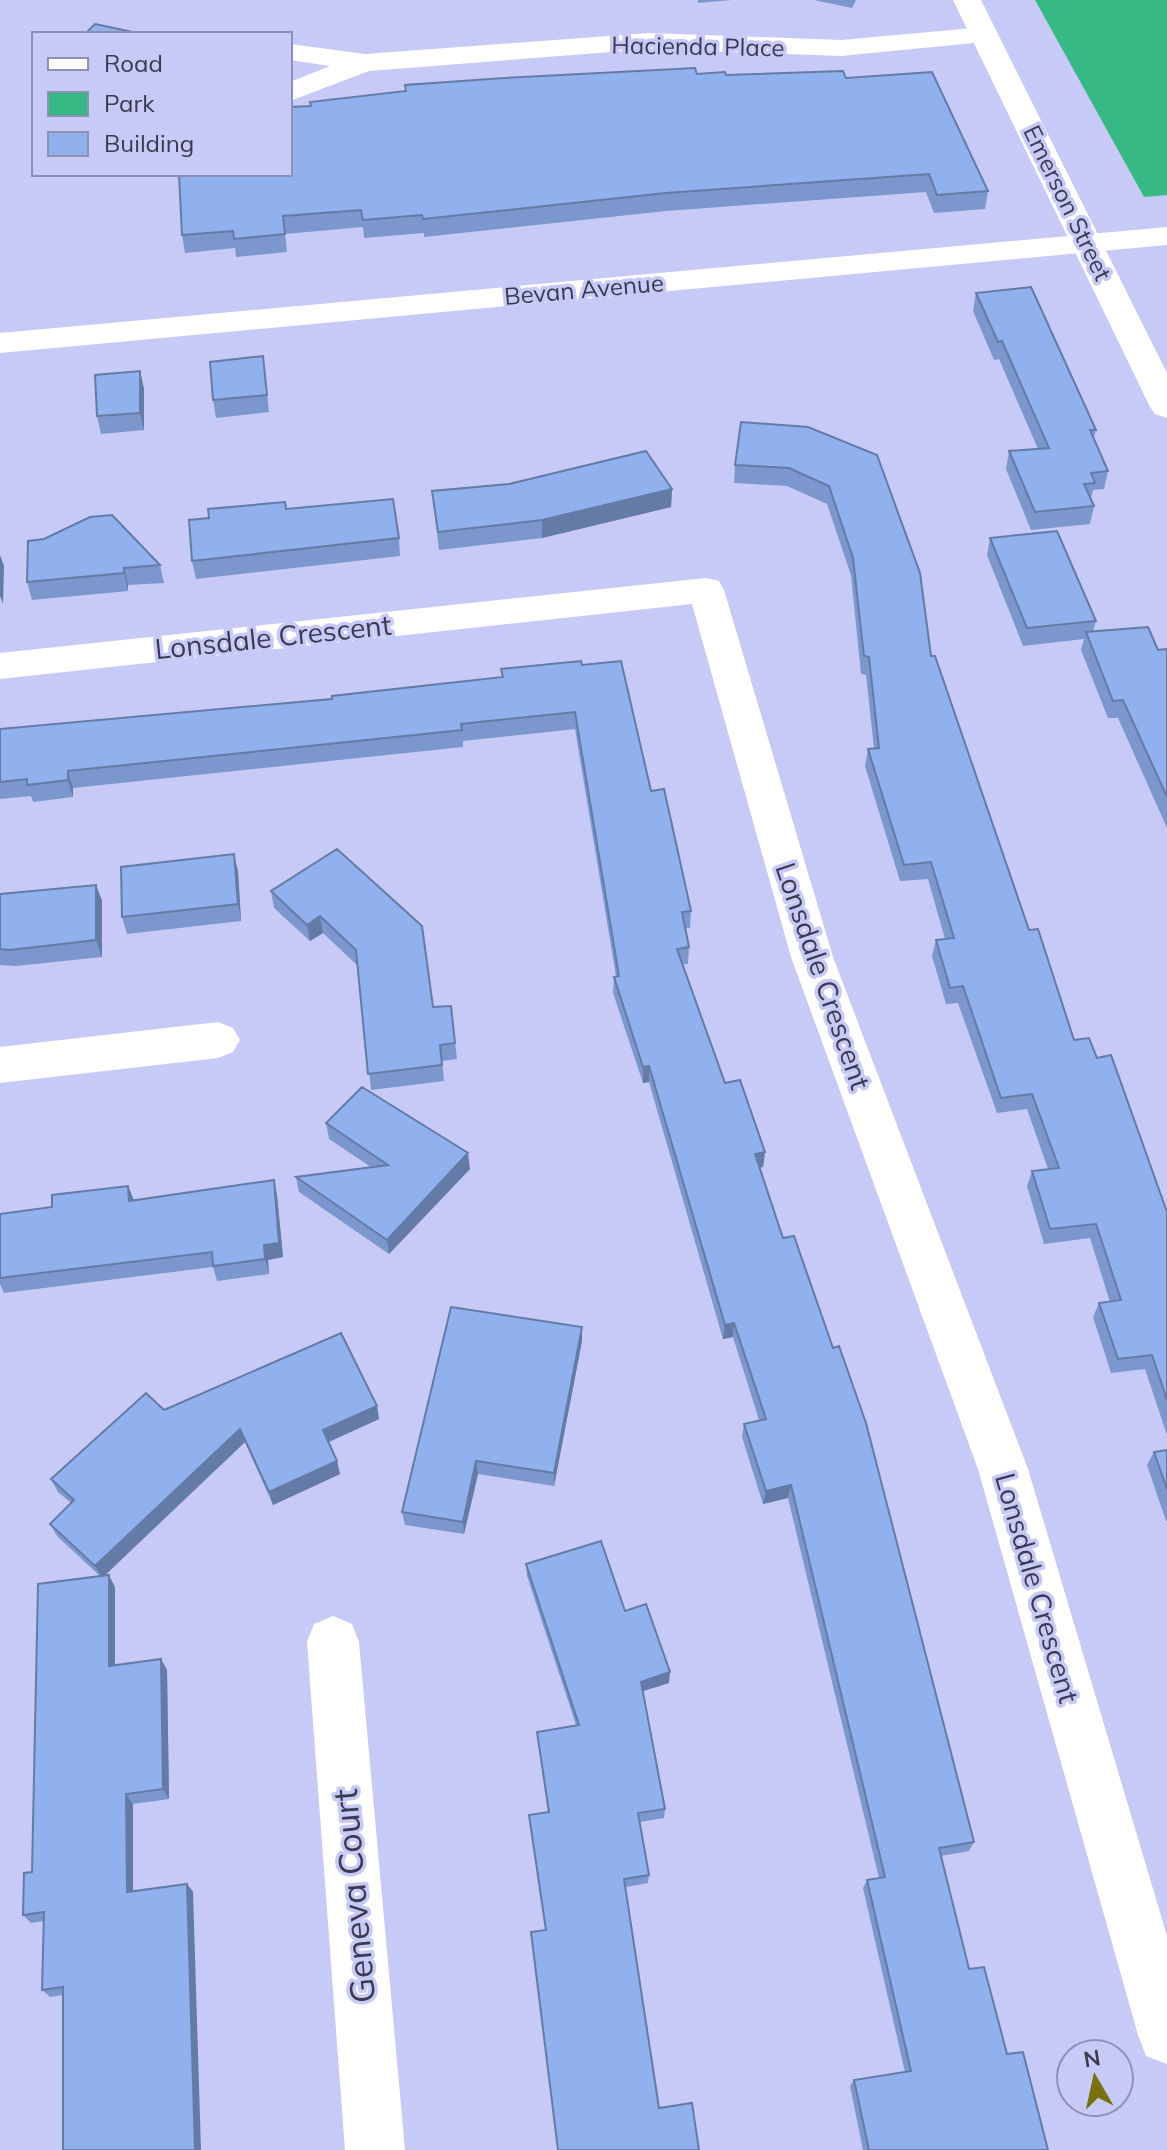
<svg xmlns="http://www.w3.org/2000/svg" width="1167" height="2150" viewBox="0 0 1167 2150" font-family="Mulish,sans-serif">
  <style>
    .green { fill: #37b986 }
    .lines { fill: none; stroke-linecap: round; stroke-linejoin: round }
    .minor { fill: #fff; fill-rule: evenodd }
    .tertiary { fill: #fff; fill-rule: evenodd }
    .secondary { fill: #fff; fill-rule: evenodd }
    .wall { fill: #7c97cd }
    .shaded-wall { fill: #657ba7 }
    .building { fill: #90b0ee; stroke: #657ba7; stroke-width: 2 }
    .labels { text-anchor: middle; stroke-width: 7; stroke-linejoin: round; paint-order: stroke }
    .far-street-label { font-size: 24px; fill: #3a3b51; stroke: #c7caf6 }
    .street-label { font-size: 28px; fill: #3a3b51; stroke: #c7caf6 }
    .near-street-label { font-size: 34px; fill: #3a3b51; stroke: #c7caf6 }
  </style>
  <rect width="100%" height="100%" fill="#c7caf6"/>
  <path class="green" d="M1035 0H1167V195L1144 197Z"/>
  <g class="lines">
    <path class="minor" d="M984 27 994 29 998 35 994 41 841 56 649 49 369 71 290 101V82L330 66 290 60V44L365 54 649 33 841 40Z
      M706 578 719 581 724 590 833 957 1028 1469 1167 1936V2064L1146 2056 1138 2035 978 1469 791 957 692 604 0 679V653Z
      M218 1022 233 1028 240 1040 233 1052 218 1058 0 1083V1047Z
      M333 1616 352 1624 359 1642 405 2150H345L307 1642 314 1624Z"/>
    <path class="tertiary" d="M1167 227V245L0 353V333Z"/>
    <path class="secondary" d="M953 0H981L1167 373V418L1155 414 1150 407Z"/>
  </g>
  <path class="wall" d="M698 0H732L698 3Z
    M814 0H856L852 8Z
    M697 74 846 78 988 191 985 209 934 213 926 192 666 211 424 237V233L364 238 363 227 285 234 287 252 236 257 235 248 185 253 182 235 311 106Z
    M976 293 1096 430 1094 438 1108 471 1104 489 1093 490 1091 499 1094 506 1090 524 1031 530 1006 469 1009 451 1038 449 999 359 994 360 973 311Z
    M140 371 144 389V430L101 434 97 416Z
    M265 374 269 412 216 418 213 400Z
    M808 427 931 656 1029 930 1074 1040 1097 1058 1167 1212V1435L1145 1369 1111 1373 1093 1317 1099 1303 1110 1302 1090 1238 1044 1244 1027 1186 1032 1171 1048 1169 1027 1109 997 1113 958 1003 946 1004 932 956 936 940 945 939 928 879 900 881 865 766 868 749 874 748 866 675 861 674 851 575 827 504 787 486 734 483 735 465Z
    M672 489 671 507 542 538 439 550 432 491Z
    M286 509 399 538 400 556 196 579 192 561 209 518Z
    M990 538 1096 621 1093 631 1158 650 1167 649V828L1118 718H1108L1081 650 1084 639 1023 646 987 555Z
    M44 539 160 565 164 583 128 585V591L32 600 27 582Z
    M582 665 651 791 691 911 690 928H685L689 947 688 964H682L725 1083 765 1152 763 1167 759 1168 974 1842 969 1851 941 1856 969 1969 1048 2150H863L850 2086 854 2080 905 2072 863 1888 867 1880 879 1878 788 1498 763 1504 742 1437 744 1424 759 1420 733 1337 723 1339 649 1082 643 1083 613 993 614 977 616 976 575 729 463 741V747L73 788V797L33 802 31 796 0 799V729L332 699 502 677 501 669Z
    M337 849 433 1007 451 1006 457 1059 442 1061 444 1081 371 1090 358 966 323 933 310 941 274 908 271 891Z
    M238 871 241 921 127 934 122 917Z
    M96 885 102 901V957L16 966 0 965V894Z
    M326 1123 470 1169 389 1254 299 1192 296 1177 371 1167 329 1139Z
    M274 1180 277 1195 283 1257 268 1260 269 1274 217 1281 213 1267 4 1293 0 1284V1214L52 1207 128 1186 134 1200Z
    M582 1341 554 1486 478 1474 464 1534 405 1525 402 1512Z
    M377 1406 379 1419 329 1442 337 1461 340 1474 273 1505 245 1442 104 1576 115 1587V1665L161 1659 167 1670 169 1799 133 1804V1891L187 1884 193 1892 63 1995 50 1997 42 1990 44 1921 31 1923 23 1915 100 1576 57 1536 50 1524 71 1503 58 1492 51 1479 164 1410Z
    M1167 1450V1521H1166L1147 1465 1154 1452Z
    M526 1564 625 1611 669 1683 643 1691 665 1809 664 1818 640 1822 649 1875 648 1883 626 1887 558 2150 546 1930 529 1815 548 1812 537 1732 576 1725 527 1576Z"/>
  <path class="shaded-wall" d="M140 371 144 389V430L140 413Z
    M672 489 671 507 542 538V520Z
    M0 555 4 566 3 604 0 596Z
    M124 568 128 585V591L124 573Z
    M68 771 73 788V797L68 780Z
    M234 854 238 871 241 921 238 904Z
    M96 885 102 901V957L96 940Z
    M320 916 323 933 310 941 307 925Z
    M649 1066V1082L643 1083V1067Z
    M765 1152 763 1167 753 1169 755 1154Z
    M468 1153 470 1169 389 1254 387 1240Z
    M274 1180 277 1195 283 1257 268 1260 269 1274 265 1259 264 1245Z
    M128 1186 134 1201H129Z
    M734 1323 733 1337 723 1339 725 1325Z
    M582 1327V1341L554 1486V1473Z
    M377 1406 379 1419 326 1443 323 1430Z
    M240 1429 245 1442 102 1578 95 1566Z
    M337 1461 340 1474 273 1505 269 1492Z
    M476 1461 478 1474 464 1534 463 1522Z
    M791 1485 788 1498 763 1504 766 1491Z
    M109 1575 115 1587V1677L109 1666Z
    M161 1659 167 1670 169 1799 163 1789Z
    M670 1672 669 1683 640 1692 641 1682Z
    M126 1794 133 1804V1901L127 1892Z
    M187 1884 193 1892 201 2150H195Z"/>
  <path class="building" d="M95 24 142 34H85Z
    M695 68 697 74 725 72 726 75 843 71 846 78 932 72 988 191 937 195 929 174 666 193 423 219 422 215 363 220 361 210 283 216 285 234 234 239 233 231 182 235 179 174H290V107L311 106 310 102 406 91 405 85 504 78Z
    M1031 287 1096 430H1090L1108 471 1091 473 1095 483 1084 484 1094 506 1035 512 1009 451 1049 448 1002 341 998 342 976 293Z
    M263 356 267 395 213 400 210 362Z
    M140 371V413L97 416 95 375Z
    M741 422 808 427 877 455 920 573 931 656H935L1029 930 1038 929 1074 1040 1089 1038 1097 1058 1111 1055 1167 1212V1400L1152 1355 1118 1359 1099 1303 1121 1300 1096 1224 1050 1229 1032 1171 1059 1168 1032 1094 1001 1098 963 986 950 988 936 940 954 938 931 862 904 865 868 749 879 748 869 657 864 656 853 558 829 486 789 468 735 465Z
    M646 451 672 489 542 520 438 532 432 491 509 484Z
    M393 499 399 538 192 561 189 520 209 518 208 509 285 502 286 509Z
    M112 515 160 565 124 568V573L27 582 28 541 44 539 90 517Z
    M1057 531 1096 621 1027 628 990 538Z
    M1148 627 1158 650 1167 649V797L1123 700 1113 701 1086 632Z
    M581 661 582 665 621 661 651 791 664 789 691 911 682 912 689 947 677 949 725 1083 740 1080 765 1152 755 1154 783 1238 794 1236 833 1348 839 1346 866 1423 974 1842 939 1848 969 1969 984 1967 1007 2054 1023 2052 1048 2150H869L854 2080 911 2071 867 1880 885 1877 791 1485 766 1491 744 1424 766 1419 734 1323 725 1325 649 1066 643 1067 614 977 619 976 575 712 461 724 462 730 68 771V780L27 785V779L0 782V729L332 699V696L503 677 501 669Z
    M337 849 422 926 433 1007 451 1006 455 1043 440 1045 442 1065 368 1074 356 950 320 916 307 925 271 891Z
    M234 854 238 904 122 917 121 867Z
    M96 885V940L10 950 0 949V894Z
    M362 1087 468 1153 387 1240 296 1177 388 1165 326 1123Z
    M274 1180 279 1243 264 1245 265 1259 213 1266 212 1252 0 1278V1214L52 1207V1195L128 1186 129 1201Z
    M451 1307 582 1327 554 1473 476 1461 463 1522 402 1512Z
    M341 1333 377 1406 323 1430 337 1461 269 1492 240 1429 95 1566 50 1524 74 1500 51 1479 146 1393 164 1410Z
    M1167 1450V1489L1154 1452Z
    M601 1541 625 1611 646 1604 670 1672 641 1682 665 1809 638 1813 649 1875 624 1879 659 2108 692 2103 699 2150H558L531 1932 546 1930 529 1815 549 1812 537 1732 579 1725 526 1564Z
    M109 1575V1666L161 1659 163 1789 126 1794 127 1892 187 1884 195 2150H63V1987L42 1990 44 1912 23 1915 24 1873 32 1872 38 1584Z"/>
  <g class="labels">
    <g class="far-street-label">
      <text transform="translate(698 47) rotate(1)" y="8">Hacienda Place</text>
      <text transform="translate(1067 203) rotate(64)" y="8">Emerson Street</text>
      <text transform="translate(584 290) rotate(-5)" y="8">Bevan Avenue</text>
    </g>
    <g class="street-label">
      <text transform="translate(273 637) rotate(-6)" y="10">Lonsdale Crescent</text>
      <text transform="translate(823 976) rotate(71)" y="10">Lonsdale Crescent</text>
      <text transform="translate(1037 1588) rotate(74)" y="10">Lonsdale Crescent</text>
    </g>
    <g class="near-street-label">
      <text transform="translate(354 1896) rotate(-95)" y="12">Geneva Court</text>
    </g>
  </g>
  <rect x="32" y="32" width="260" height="144" fill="#c7caf6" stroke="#8f91b4" stroke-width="2"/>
  <rect x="48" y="58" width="40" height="12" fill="#ffffff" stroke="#8f91b4" stroke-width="2"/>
  <text x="104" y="72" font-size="24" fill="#3a3b51">Road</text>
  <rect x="48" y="92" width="40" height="24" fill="#37b986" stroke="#8f91b4" stroke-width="2"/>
  <text x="104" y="112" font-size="24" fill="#3a3b51">Park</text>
  <rect x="48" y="132" width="40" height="24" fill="#90b0ee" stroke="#8f91b4" stroke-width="2"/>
  <text x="104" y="152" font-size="24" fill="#3a3b51">Building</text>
  <g transform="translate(1095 2078) rotate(351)"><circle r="38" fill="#c7caf6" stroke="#8f91b4" stroke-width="2"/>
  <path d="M0-6L14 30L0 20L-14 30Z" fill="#7b7010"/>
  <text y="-12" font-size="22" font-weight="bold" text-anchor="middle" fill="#3a3b51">N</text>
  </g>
</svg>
